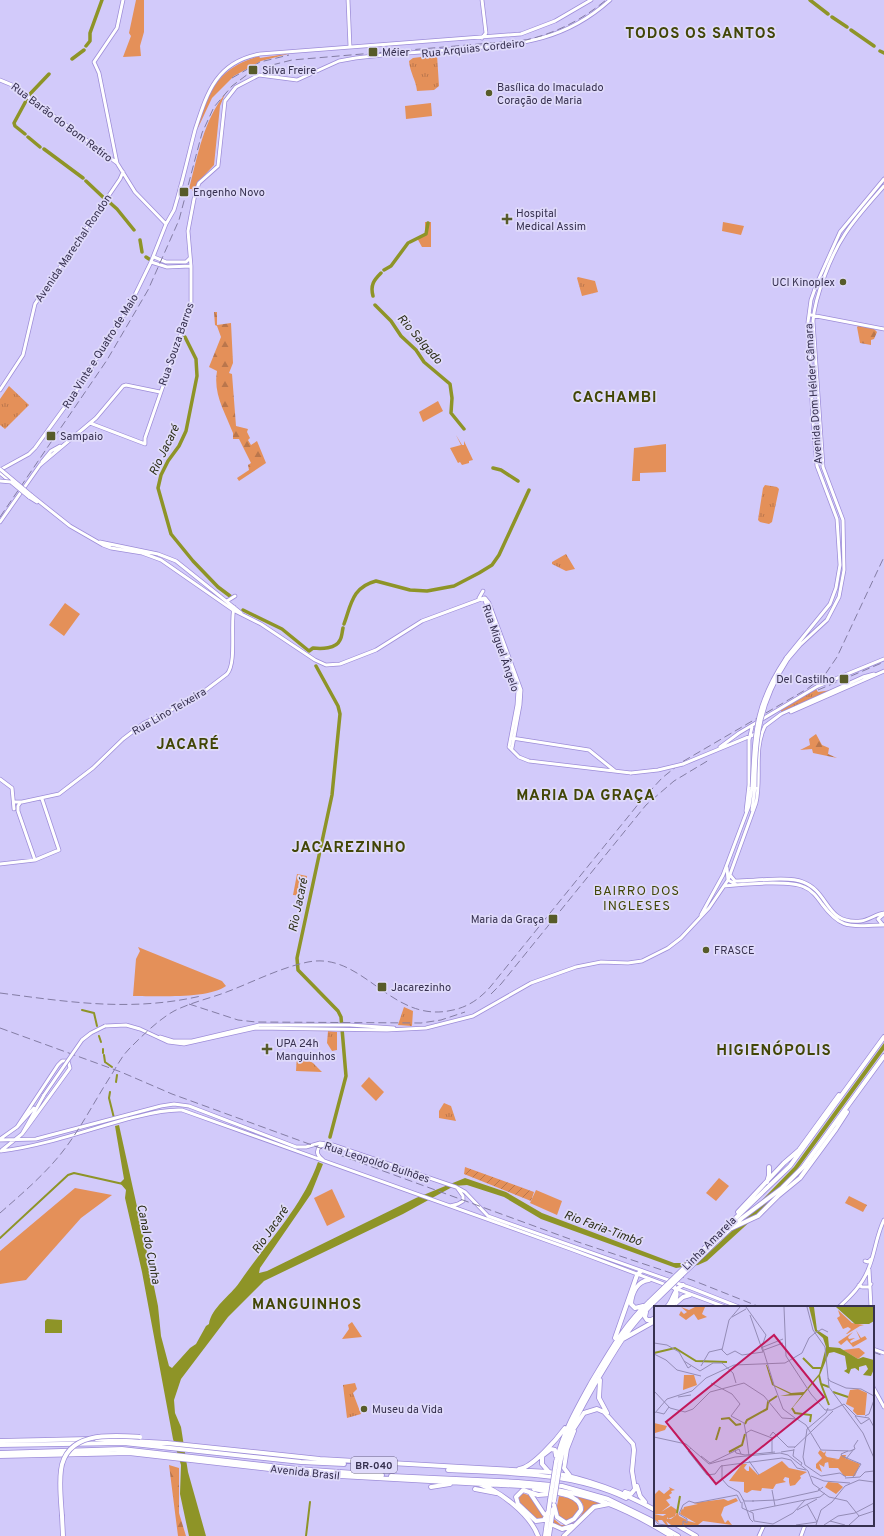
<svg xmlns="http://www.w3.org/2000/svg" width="884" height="1536" viewBox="0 0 884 1536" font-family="Overpass,sans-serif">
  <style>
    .grass { fill: #e49059 }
    .forest { fill: url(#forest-firs) }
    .park { fill: url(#park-tufts) }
    .garden { fill: url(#garden-furrows) }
    .water { fill: #8e9427 }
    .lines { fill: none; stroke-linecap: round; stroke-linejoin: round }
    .canal { stroke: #8e9427; stroke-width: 2 }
    .river { stroke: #8e9427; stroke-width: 3.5 }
    .major-casing { stroke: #9d8dd8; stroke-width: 4.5 }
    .highway-casing { stroke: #9d8dd8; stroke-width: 5.5 }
    .major { stroke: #fff; stroke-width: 3 }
    .highway { stroke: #fff; stroke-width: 4 }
    .rail { stroke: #847da4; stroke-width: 1; stroke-dasharray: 8 4; stroke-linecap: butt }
    .major-bridge-casing { stroke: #9d8dd8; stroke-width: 4.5; stroke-linecap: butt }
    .highway-bridge-casing { stroke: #9d8dd8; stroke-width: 5.5; stroke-linecap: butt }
    .major-bridge { stroke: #fff; stroke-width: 3 }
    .highway-bridge { stroke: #fff; stroke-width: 4 }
    .poi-dot { fill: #575b29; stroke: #dfdafa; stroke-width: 1.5 }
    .labels { text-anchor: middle; stroke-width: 3.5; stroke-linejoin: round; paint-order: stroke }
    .shield { fill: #dfdafa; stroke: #696382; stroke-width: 1 }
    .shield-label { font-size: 10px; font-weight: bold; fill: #36304f }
    .street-label { font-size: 11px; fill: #36304f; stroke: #dfdafa }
    .poi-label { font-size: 11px; fill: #36304f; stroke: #dfdafa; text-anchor: start }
    .water-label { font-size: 12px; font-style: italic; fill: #2c2e17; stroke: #dfdafa }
    .quarter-label { font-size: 13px; letter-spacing: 1px; fill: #424606; stroke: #dfdafa }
    .district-label { font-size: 15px; font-weight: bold; letter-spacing: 1px; fill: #424606; stroke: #dfdafa }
    .inset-river { fill: none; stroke: #8e9427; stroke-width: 2 }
    .inset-road { fill: none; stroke: #948cb6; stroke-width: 1 }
    .view { fill: #c2185b; fill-opacity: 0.15; stroke: #c2185b; stroke-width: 2 }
    .inset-edge { fill: none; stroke: #36304f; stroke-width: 2 }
  </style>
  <defs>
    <pattern id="forest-firs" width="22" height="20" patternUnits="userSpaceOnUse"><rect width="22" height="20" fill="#e49059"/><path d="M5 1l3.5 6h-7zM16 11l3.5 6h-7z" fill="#ba764c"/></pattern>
    <pattern id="park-tufts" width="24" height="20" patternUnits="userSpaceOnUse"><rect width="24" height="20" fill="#e49059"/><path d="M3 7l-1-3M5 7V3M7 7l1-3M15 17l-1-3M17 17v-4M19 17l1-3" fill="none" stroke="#ba764c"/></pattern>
    <pattern id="garden-furrows" width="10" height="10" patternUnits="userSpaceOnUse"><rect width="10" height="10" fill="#e49059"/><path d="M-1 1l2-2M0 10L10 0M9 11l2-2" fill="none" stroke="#ba764c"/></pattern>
  </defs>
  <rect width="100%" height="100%" fill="#d2cafa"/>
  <path class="grass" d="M136 0H144V32L140 46 141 56 123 57 131 36 129 33Z
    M292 53 261 61 234 76 212 98 197 130C207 91 218 68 259 56L260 58Z
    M225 94 220 106 214 165 198 182 194 191H192V189H189C198 155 203 122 225 94Z
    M431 103 432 116 406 119 405 106Z
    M425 222H431V247H422L417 238 425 233Z
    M723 222 744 226 741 235 722 231Z
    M438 401 443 411 423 422 419 412Z
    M456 435 462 445H464V441L473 460 469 461V463L462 465 460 462 458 463 450 448 461 445Z
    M666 444V472L640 473V481H632L634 448Z
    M65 603 80 614 64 636 49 625Z
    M297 874 307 876 304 896 293 895Z
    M138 947 222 981 226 986C209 999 155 996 133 996L136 959 140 951Z
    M369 1077 384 1092 376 1101 361 1086Z
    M719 1178 729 1186 716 1201 706 1193Z
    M75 1188 112 1195 81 1218 26 1280 0 1284V1251Z
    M332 1189 345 1217 327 1226 314 1198Z
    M536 1190 562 1201 557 1215 530 1203Z
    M352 1322 362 1337 342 1339 349 1329 348 1325Z
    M522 1493 531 1496 544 1517 537 1521 519 1504 518 1497Z
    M560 1493 585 1497 607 1503C584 1508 583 1520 564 1528L553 1523 554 1519 561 1525C572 1526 582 1518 584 1508 581 1495 571 1495 560 1493Z
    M559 1496 577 1500 580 1510 568 1522 559 1519 556 1511Z"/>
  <path class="forest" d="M214 312H217V325L231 323 233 363 229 373 232 374 236 426 248 429 247 432 250 438 248 440 251 445 257 441 266 463 239 481 237 478 249 470 248 465 251 463 239 439H233V433C225 412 213 394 217 371L209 367 221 337 217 326 215 325Z
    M859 325 873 328 877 332 874 339 871 340V345L860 343 857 327Z
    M816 734 822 745 829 748 828 754 837 758 813 753 812 749 800 750 810 745 809 739Z
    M169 1465 179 1468V1513L186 1536H178Z"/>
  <path class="park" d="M437 55 439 86 434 90 417 91C416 80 410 73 409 61L413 58Z
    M578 277 595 281 598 292 582 296 577 278Z
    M9 386 29 405 5 429 0 425V399Z
    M765 485 777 487 779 489 772 522 769 524 760 522 758 520 763 488Z
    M566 554 575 569 566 571 552 564V562Z
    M816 689 818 692 832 690 781 712V710Z
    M404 1007 413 1011 412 1026 398 1025Z
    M328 1031 337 1032V1050L332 1051 327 1043Z
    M297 1054 313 1063 322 1072 296 1071Z
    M444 1103 451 1106 456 1121 439 1118V1111Z
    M849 1196 867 1205 863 1212 845 1203Z
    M355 1383 357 1389 353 1393 361 1414 347 1418 343 1385Z"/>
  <path class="garden" d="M465 1167 534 1192 531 1201 464 1174Z"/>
  <path class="water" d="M884 1043V1050L796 1171 755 1217 707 1261 698 1265 676 1268 541 1219 504 1197 467 1185 454 1186 403 1214 264 1281 228 1317 181 1379 174 1400 175 1413 181 1427 188 1472 206 1536H189L180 1494 181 1465 173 1439 142 1272 125 1198 126 1190 120 1183 124 1179 115 1126 119 1125 145 1243 158 1306 161 1336 169 1366 172 1368 190 1348 196 1344 206 1326 209 1324C211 1308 231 1295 239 1283 266 1243 302 1208 318 1162L323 1164 311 1194 260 1268 259 1273 267 1271 416 1198 465 1178 506 1192 542 1213 674 1263H683L702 1259 733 1230 794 1167Z
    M47 1319 62 1320V1333H45V1321Z"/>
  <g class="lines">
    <path class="canal" d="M82 1010 94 1013 97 1026
      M99 1036 101 1042
      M103 1049V1053
      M104 1055 105 1062 112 1067
      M116 1082 117 1075
      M110 1092 109 1098 114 1118
      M0 1238 68 1175 74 1173 123 1184
      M306 1536 310 1502"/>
    <path class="river" d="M810 0 828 14
      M832 17 847 27
      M851 30 874 46
      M86 46 90 41V33L102 0
      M880 51 884 53
      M72 59 84 50
      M29 95 49 74
      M25 134 15 126 14 123 27 99
      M28 137 40 147
      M44 149 83 178
      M86 181 104 198
      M108 201 117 209 134 230
      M140 240 142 252
      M410 242 426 234 428 223
      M146 257 149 259
      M384 270 391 266 408 243
      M373 296C370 285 374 280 381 273
      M375 305 391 321 401 336 416 350 424 362 450 384 452 398 451 413 464 429
      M185 337 196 359 197 376 186 431 179 446 168 461 161 475 158 488 171 534 193 561 218 587 230 596
      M493 468 501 470 518 481
      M243 610 282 629 309 651 313 648C321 649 336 649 340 640 342 637 342 632 343 628
      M344 624C351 605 352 587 376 581L410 590 427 591 454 586 479 573 492 565 499 555 529 490
      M316 666 338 706 340 714 332 795 297 958 298 970 338 1011 341 1017 346 1076 330 1137"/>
    <defs>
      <path id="major" d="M348 0 350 47
        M482 38 486 33 482 0
        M0 80 12 85 117 163 135 192 166 224
        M117 163 99 73 94 62 117 28 123 0
        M154 257 166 262H186L190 258
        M151 262 167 267 191 266
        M811 315 884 329
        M0 390 23 355 35 304 120 179 123 172
        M90 423 145 444V438L191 305V266L188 231 195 194 199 183 218 166 225 101 236 87 259 75 297 80 339 61 350 59C382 54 415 53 447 50 511 44 559 46 610 0
        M42 462 51 451 60 446
        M0 470 29 454 35 448 75 393 129 307 151 262 166 224 174 210C182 184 188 157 195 130 207 93 216 62 260 54L521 34 555 21 591 0
        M0 473 11 482
        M31 495 70 526 103 545 111 548 142 553 161 560 233 610 261 624 315 660 326 665 340 664 376 650 422 621 484 598
        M29 497 37 502
        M0 522 40 465 96 418 123 386 126 385 160 392
        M100 542 158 554 176 561 241 613
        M479 598 483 591
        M484 598 518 690 517 705 509 747 519 757 529 761 631 773
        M485 598 489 603 521 690 520 705 512 748
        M227 601 235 596
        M786 658 830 604 836 588 840 565 837 519 817 466 813 422 808 322 811 300 817 283 840 232 884 179
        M788 659 800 645 827 620 839 597 844 570 843 520 823 467 813 321C815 296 831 255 845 234 856 217 871 201 884 186
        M791 712 884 671
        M765 726 781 714 863 677 874 674
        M512 738 589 750 615 771
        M720 747 739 733 818 686 884 659
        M683 764 758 733
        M0 779 12 788 14 809
        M14 802H22L59 794 93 768 123 739 144 723 194 699 227 674C237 663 230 624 234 607
        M20 803 18 806V811L35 860
        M752 810 755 787
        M746 811 749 785V740L752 727
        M0 864 35 860 59 850 42 799
        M727 868 728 880 735 884
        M730 875 735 881C752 881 789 876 803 882 830 892 825 925 861 921 869 920 876 914 884 913
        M724 886C742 884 790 880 804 887 812 890 817 897 822 904 843 932 852 925 884 925
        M701 915 723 875 749 806 752 787
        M882 924 878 919 884 914
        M105 1026 126 1025 140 1029 168 1042 184 1044 256 1028 387 1030 426 1028 473 1016 531 983 576 967 601 962 628 963 642 961 668 948 681 938 709 908 728 880 756 803C762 778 753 750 765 726
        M160 1037 173 1041H192L259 1025H350L394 1028
        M17 1127 58 1065 62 1061H68L70 1068 28 1126 22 1134
        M0 1139 17 1127 34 1108
        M0 1140 36 1139 161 1106 174 1104 189 1106 296 1147H306L320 1143 333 1145 456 1187 465 1192 488 1216 691 1288 739 1307
        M2 1150 22 1134 44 1095
        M1 1151C43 1146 87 1130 127 1119 145 1115 164 1109 182 1110L573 1250 725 1307
        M323 1160C318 1156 315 1152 320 1146L325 1145
        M450 1206 458 1204 463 1201V1196L458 1189
        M865 1261 868 1262 871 1259
        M869 1269 871 1307
        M859 1285 862 1287H869L871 1284
        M839 1307C851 1296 862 1285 868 1270 875 1254 876 1236 884 1220
        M873 1349 884 1353
        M873 1387 884 1407
        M759 1536 764 1525
        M801 1536 805 1525"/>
      <path id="highway" d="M767 1182 769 1175V1167
        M738 1212 784 1163 799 1150 839 1095
        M732 1228 758 1216 778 1196 800 1178 836 1129 847 1112
        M717 1236 790 1166 884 1037
        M719 1239 742 1218 782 1188 803 1167 884 1056
        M670 1282C679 1290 678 1297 672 1306
        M676 1303 683 1297 690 1295
        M643 1306 635 1308 631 1304C632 1293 637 1281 649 1280
        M667 1307C674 1300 673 1289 683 1285
        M646 1312 645 1317 647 1320H651L655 1318
        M615 1338 637 1275 641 1271
        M623 1339 655 1321
        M600 1380 599 1398 607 1413
        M571 1433 584 1413 597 1409 604 1412 633 1444 634 1450 632 1471 635 1489 631 1494 625 1492
        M96 1439 167 1443 320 1459 549 1472C587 1479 621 1491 655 1510
        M0 1441 89 1439
        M0 1445 124 1443 301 1462 344 1464
        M0 1453 122 1449 298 1469 382 1475
        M0 1456 129 1453 322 1475 539 1487C594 1495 624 1507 671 1536
        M556 1462C563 1432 577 1408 592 1381 609 1353 624 1325 649 1302
        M560 1463C566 1433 581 1409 596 1382 615 1351 625 1331 651 1305
        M519 1469C532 1468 557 1439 565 1428
        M448 1470C508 1473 571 1472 626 1498
        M549 1472 542 1464V1456L551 1449 555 1450 556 1456
        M391 1476 518 1482 562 1486 608 1499 655 1522
        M570 1476 564 1468 567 1449 574 1431
        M479 1484C500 1491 530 1514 538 1536
        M637 1486 640 1496 645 1502
        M431 1487 450 1484
        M475 1489 496 1493
        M534 1489C547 1492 582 1492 581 1510L574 1519 566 1523 557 1517 554 1505
        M530 1493 544 1514
        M548 1512 544 1520 536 1521 518 1504 516 1497 523 1490 538 1495 552 1494
        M62 1516 63 1536
        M553 1525 562 1529 572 1526
        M659 1525 678 1536
        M677 1525 696 1536
        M545 1536 550 1500
        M549 1536 553 1509
        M564 1536 594 1507 609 1504"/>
    </defs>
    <use href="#major" class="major-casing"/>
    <use href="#highway" class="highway-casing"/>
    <use href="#major" class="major"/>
    <use href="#highway" class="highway"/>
    <path class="rail" d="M232 78 260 62 289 55
      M0 517 107 360 148 290 179 220 202 133 214 107 232 86 248 74 268 66 292 60 526 40C556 33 582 20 606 0
      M818 690 884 662
      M0 993C69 1002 131 1012 201 996
      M491 994 501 984 646 805 674 781 709 760
      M189 1004 238 1020 256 1022 421 1023 441 1020 465 1012
      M0 1028 121 1072 172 1094 578 1242 692 1280 760 1307
      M0 1213C25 1191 50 1170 69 1143 84 1122 96 1099 110 1077 116 1068 121 1057 129 1049 142 1036 158 1020 174 1011 190 1003 207 999 224 993 251 983 279 968 308 962 364 951 391 1025 453 1010 468 1007 481 998 491 986L640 802 662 778 682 762 807 689 824 676 837 657 884 557
      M873 1352 884 1356"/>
    <defs>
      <path id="major-bridge" d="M0 469 31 495
        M0 481 11 482 29 497
        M631 773 658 770 683 764
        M752 787C755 733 754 706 786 658
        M755 787C755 737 760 702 788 659
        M44 1095 82 1040 91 1033 105 1026"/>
      <path id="highway-bridge" d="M649 1302 717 1236
        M651 1305 719 1239
        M550 1500 556 1462
        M554 1501 560 1463
        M62 1516C61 1501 59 1485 61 1470 66 1431 111 1435 140 1437"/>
    </defs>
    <use href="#major-bridge" class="major-bridge-casing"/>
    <use href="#highway-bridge" class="highway-bridge-casing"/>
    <use href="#major-bridge" class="major-bridge"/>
    <use href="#highway-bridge" class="highway-bridge"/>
  </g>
  <g class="poi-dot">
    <rect x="368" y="47" width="10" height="10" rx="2"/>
    <rect x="248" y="65" width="10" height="10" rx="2"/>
    <circle cx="489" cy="93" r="4"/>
    <rect x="179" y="187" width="10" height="10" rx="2"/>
    <path d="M505 213h4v4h4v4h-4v4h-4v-4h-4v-4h4z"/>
    <circle cx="843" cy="282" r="4"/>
    <rect x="46" y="431" width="10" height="10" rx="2"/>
    <rect x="839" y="674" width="10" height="10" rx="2"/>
    <rect x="548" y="914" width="10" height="10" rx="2"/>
    <circle cx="706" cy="950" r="4"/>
    <rect x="377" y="982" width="10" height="10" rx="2"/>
    <path d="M265 1043h4v4h4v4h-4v4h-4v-4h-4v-4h4z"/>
    <circle cx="364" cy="1409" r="4"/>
  </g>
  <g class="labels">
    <rect class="shield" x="351" y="1457" width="46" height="16" rx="3"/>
    <g class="shield-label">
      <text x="374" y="1469">BR-040</text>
    </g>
    <g class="street-label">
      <text transform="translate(473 48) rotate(-6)" y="4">Rua Arquias Cordeiro</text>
      <text transform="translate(62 122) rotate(37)" y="4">Rua Barão do Bom Retiro</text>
      <text transform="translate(73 248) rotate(-56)" y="4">Avenida Marechal Rondon</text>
      <text transform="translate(176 344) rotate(-71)" y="4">Rua Souza Barros</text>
      <text transform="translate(100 351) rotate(-58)" y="4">Rua Vinte e Quatro de Maio</text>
      <text transform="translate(813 394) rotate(-94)" y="4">Avenida Dom Hélder Câmara</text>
      <text transform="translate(501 648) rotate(71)" y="4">Rua Miguel Ângelo</text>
      <text transform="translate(169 711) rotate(-30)" y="4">Rua Lino Teixeira</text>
      <text transform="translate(377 1162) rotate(18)" y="4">Rua Leopoldo Bulhões</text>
      <text transform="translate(709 1243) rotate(-45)" y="4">Linha Amarela</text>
      <text transform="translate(305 1472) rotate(6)" y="4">Avenida Brasil</text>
    </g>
    <g class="poi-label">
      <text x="382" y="56">Méier</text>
      <text x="262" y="74">Silva Freire</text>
      <text x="497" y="91">Basílica do Imaculado<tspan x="497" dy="13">Coração de Maria</tspan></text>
      <text x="193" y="196">Engenho Novo</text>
      <text x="516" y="217">Hospital<tspan x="516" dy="13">Medical Assim</tspan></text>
      <text x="835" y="286" text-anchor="end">UCI Kinoplex</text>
      <text x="60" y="440">Sampaio</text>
      <text x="835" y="683" text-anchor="end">Del Castilho</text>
      <text x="544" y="923" text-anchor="end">Maria da Graça</text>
      <text x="714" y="954">FRASCE</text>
      <text x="391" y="991">Jacarezinho</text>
      <text x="276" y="1047">UPA 24h<tspan x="276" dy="13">Manguinhos</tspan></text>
      <text x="372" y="1413">Museu da Vida</text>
    </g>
    <g class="water-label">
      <text transform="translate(420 339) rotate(49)" y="4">Rio Salgado</text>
      <text transform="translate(164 450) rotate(-64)" y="4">Rio Jacaré</text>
      <text transform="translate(298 905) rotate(-78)" y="4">Rio Jacaré</text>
      <text transform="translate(603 1228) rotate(20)" y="4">Rio Faria-Timbó</text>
      <text transform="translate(270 1230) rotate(-55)" y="4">Rio Jacaré</text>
      <text transform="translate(149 1244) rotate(79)" y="4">Canal do Cunha</text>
    </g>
    <g class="quarter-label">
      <text x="637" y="895">BAIRRO DOS<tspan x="637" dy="15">INGLESES</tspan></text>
    </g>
    <g class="district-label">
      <text x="701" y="38">TODOS OS SANTOS</text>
      <text x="615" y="402">CACHAMBI</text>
      <text x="188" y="749">JACARÉ</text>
      <text x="586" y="800">MARIA DA GRAÇA</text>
      <text x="349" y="852">JACAREZINHO</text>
      <text x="774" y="1055">HIGIENÓPOLIS</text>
      <text x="307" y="1309">MANGUINHOS</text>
    </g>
  </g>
  <g transform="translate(654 1306)">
    <rect width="220" height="220" fill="#d2cafa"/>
    <path d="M184 4 198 17 210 19 206 20 193 28H192L197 23 194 21 189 23 183 12 186 10ZM202 24 207 32 211 30 213 33 199 41 193 34 187 39 184 36 199 26 194 31 195 33 201 32 196 35 197 37 206 33ZM0 117 13 120 11 124 1 127ZM174 176 184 177 189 181 182 188 171 181ZM15 181 21 184 17 185 18 187 15 189 17 192 12 194 16 199 7 206 17 200 23 204 21 210 14 213 12 208H0V189L5 184 10 188 16 183Z" fill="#e49059"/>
    <path d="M27 1 35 4 41 1H51L48 8 53 11 44 14 40 8 32 14 25 9 27 5 30 8 33 6ZM166 144 170 147 172 145 171 149 173 151 184 153 171 157 170 161 165 158 168 166 162 162V158L168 152 164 147ZM128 155 135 162 153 166 146 170 147 172 141 179 136 180 135 176 142 173 135 176V172L131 171 129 174 132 176 122 178 119 183 108 182 107 185 98 184 93 187 90 186V176L75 175 88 158H93L90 162 93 165H95V160L104 169ZM82 192 84 195 70 201 67 209 71 217 74 214 78 219 49 215 44 219H30L29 216 34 215 42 217 26 208 28 202 29 204 30 201 44 198 39 197 70 193 74 195ZM23 204 25 210 33 214 29 219H17L12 215 14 219H12L8 214H4L5 217 0 213V208L9 210 14 207 13 213H17L22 209Z" fill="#e49059"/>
    <path d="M205 42 211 47 204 53 189 44Z" fill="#e49059"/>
    <path d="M30 69H40L43 79 29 84ZM204 83 213 87 211 109H203L199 105 200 102 192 98 196 84Z" fill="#e49059"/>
    <path d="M187 149H192L191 152 206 158 201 170H190L184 162H175L174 155 185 153Z" fill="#e49059"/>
    <path d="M155 1H160L163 24 174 31 175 41 186 42 204 53 209 51 220 54V63L217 70 209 69 214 63 212 59 205 61V65L201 62 197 63 195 68 190 65 193 63 191 50 180 46 175 47 166 69 135 106 148 89 126 90 136 88 118 79 112 59 82 56 113 59 120 79 137 87 150 86 165 68 172 41 169 32 161 25ZM182 1H220V15L215 18H201Z" fill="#8e9427"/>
    <path class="inset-river" d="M0 47 21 42 42 55 73 56M149 52 159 62H167M165 69 167 78 175 81M167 78 175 99M179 86 194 91M138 102 141 107 157 109 156 116M67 113 75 112 82 119 87 118M91 118 93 114 113 103 114 96 123 90M62 134 66 121M75 146 88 139 91 128M23 207 26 190"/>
    <path class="inset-road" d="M92 1 112 29 108 40 120 79 129 103 141 112M130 1 132 50 157 88 171 104H178L190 98 202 110 215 112 220 121M153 1 159 24 171 41 175 81 209 127 220 152M78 11 92 3M0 37 13 39 25 46 34 62 37 60M109 41 129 33M67 43 73 49 81 45 88 49 109 46 96 9M68 44 75 14 86 1M110 44 129 37M0 48 12 54 23 64 47 70M30 55 46 65 59 57H68L79 67 82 77M47 60 55 46 68 43M174 72 176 75 192 82 207 83 220 90M57 77 78 88 86 98 77 110M0 85 16 102 31 106 39 103 56 86 90 77 110 90 128 112 143 113 152 119 167 144 196 145 201 143 200 140 204 134M24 91 37 89M2 106 10 108 15 101M0 108 13 93 38 85 52 72 80 59 131 57 148 47 155 32 161 27 168 23 174 26M77 110 90 117 92 128M201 110 207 118 215 113M211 110 215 108 220 94M153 123 149 151 151 159 167 170 186 167 192 171M153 123 172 107 174 102M92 126 95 150M92 127 97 124 118 132M116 130 119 126 134 141H141M0 131 32 138 55 158 81 151 126 147 134 149 154 165 159 178 166 183M37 142 34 145 53 169 61 168 67 160M140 142 179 105M140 143 139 150 148 157 147 159M81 144 82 147 91 149 121 146M194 145 187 148 188 150 207 158M127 146 140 144M118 147V131M47 150 56 157 85 143 87 148M192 153 200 143M95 155 105 169M68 159V173L74 180 85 186 90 195H100M67 160 128 152 137 154 143 162 152 164M157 170 170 175 196 177M199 171 207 158M191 172 206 171 211 166 220 165M164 183 175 191 193 195 205 210M118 184 121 200M89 193 96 213 99 216M123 194 164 185 169 181M98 195 123 194M88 196V202L99 207 100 215M153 198 163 216M143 204 163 193M96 205 166 191 171 187M0 213 4 218 12 219M33 213 25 208 29 199 35 195 41 197 83 189 87 197M100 215 119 218 139 207 151 194M176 215 191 219M29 219V215L33 217V213M142 219 163 216M162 219 167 204 178 196 191 180 205 174 220 176M170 219 184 210 201 207 220 197M195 219 205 210 220 205"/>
    <path class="view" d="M120 29 170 91 62 178 12 116Z"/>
    <rect width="220" height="220" class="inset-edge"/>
  </g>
</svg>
